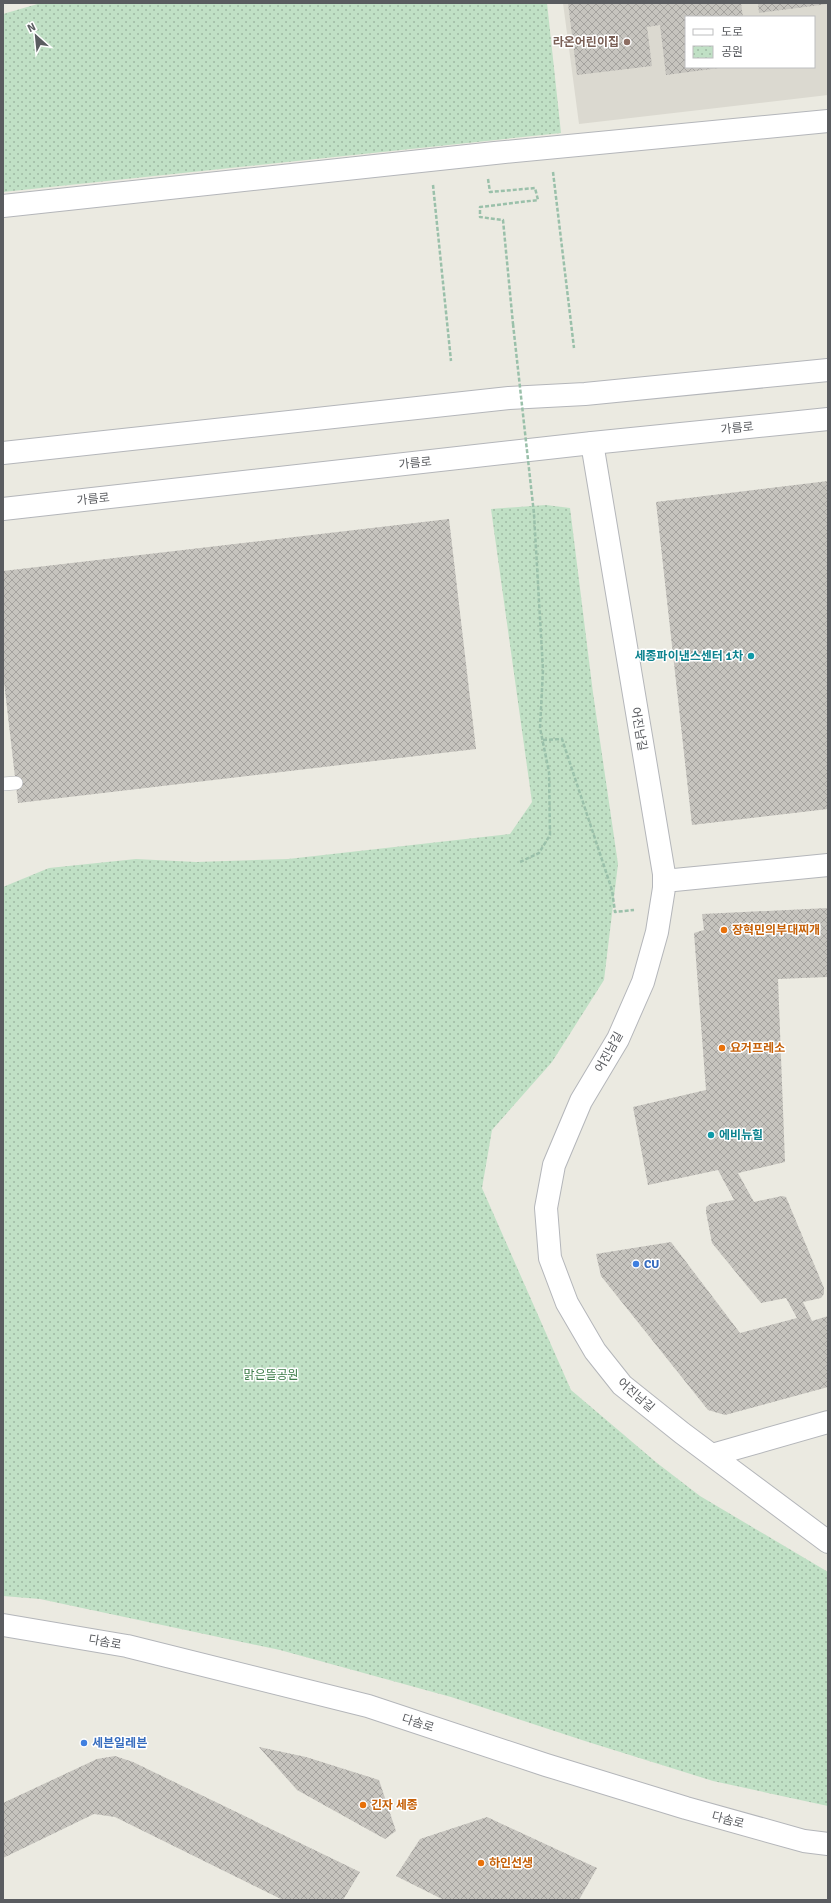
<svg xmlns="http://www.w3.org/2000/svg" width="831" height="1903" viewBox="0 0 831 1903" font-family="Signika,'Noto Sans KR',sans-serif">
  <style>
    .education { fill: #dbd9d0; fill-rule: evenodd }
    .park { fill: url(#park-dots) }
    .building { fill: url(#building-cross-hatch) }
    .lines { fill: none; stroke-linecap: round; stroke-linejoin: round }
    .service-casing { stroke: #b4b6ba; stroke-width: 14 }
    .minor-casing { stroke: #b4b6ba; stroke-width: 24 }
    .tertiary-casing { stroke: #b4b6ba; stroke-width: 24 }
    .path { stroke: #9ac0aa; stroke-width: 2.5; stroke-dasharray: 4 2; stroke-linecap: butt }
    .service { stroke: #fff; stroke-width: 13 }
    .minor { stroke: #fff; stroke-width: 22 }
    .tertiary { stroke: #fff; stroke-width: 22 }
    .path-bridge { stroke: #9ac0aa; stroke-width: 2.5; stroke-dasharray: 4 2; stroke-linecap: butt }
    .education-dot { fill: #8d6e63; stroke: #fff; stroke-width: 1.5 }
    .culture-dot { fill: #0f9aa8; stroke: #fff; stroke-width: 1.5 }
    .food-dot { fill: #e8710a; stroke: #fff; stroke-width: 1.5 }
    .shop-dot { fill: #3f7fe0; stroke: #fff; stroke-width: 1.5 }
    .labels { text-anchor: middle; stroke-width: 3; stroke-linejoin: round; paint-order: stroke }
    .education-label { font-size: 12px; font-weight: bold; fill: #785e54; stroke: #fff; text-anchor: end }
    .street-label { font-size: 12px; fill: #5a5c60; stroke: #fff }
    .culture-label { font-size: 12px; font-weight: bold; fill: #0d838f; stroke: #fff; text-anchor: end }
    .food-label { font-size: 12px; font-weight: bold; fill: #c56008; stroke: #fff; text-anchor: start }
    .shop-label { font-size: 12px; font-weight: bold; fill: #366cbe; stroke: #fff; text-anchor: start }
    .park-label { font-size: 12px; fill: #3d7c49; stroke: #fff }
  </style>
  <defs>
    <pattern id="park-dots" width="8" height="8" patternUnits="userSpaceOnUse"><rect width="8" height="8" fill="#c0e0c5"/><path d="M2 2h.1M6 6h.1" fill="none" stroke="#9fb9a3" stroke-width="1.8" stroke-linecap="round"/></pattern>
    <pattern id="building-cross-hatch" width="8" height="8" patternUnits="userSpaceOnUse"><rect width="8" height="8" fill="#c6c4be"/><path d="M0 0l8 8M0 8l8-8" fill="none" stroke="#a4a29e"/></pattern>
  </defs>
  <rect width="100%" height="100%" fill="#ebeae1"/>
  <path class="education" d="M563 3H828V95L579 124ZM686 17H814V67H686Z"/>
  <path class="park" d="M41 3H547L561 133 3 192V14Z
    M546 505 570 508 593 693 618 864 604 980 552 1062 492 1130 482 1188 571 1390 657 1463 700 1496 828 1572V1806L713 1781 585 1741 451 1697 280 1650 40 1599 3 1596V887L49 868 136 859 196 862 288 859 510 834 532 802 491 509Z"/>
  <path class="building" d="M568 3H741L743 17H686V67L719 68 666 75 660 25 647 27 652 66 577 75Z
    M758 3H828V4L759 13Z
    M828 481V809L692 825 656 502Z
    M449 519 476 749 18 803 3 673V571Z
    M828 908V977L778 979 785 1162 738 1173 754 1202 782 1196 786 1197 824 1288V1294L821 1298 803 1302 812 1321 828 1316V1387L725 1415 708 1410 601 1276 596 1254 671 1242 740 1333 797 1318 786 1298 761 1303 712 1243 706 1212V1207L710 1204 734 1200 718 1170 648 1185 633 1107 706 1090 694 933 704 930 702 914Z
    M259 1747 306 1757 379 1780 396 1831 385 1839 297 1790Z
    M115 1756 133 1762 360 1872 343 1900H283L115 1817 94 1814 3 1858V1803L97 1759Z
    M487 1817 597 1868 579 1900H444L396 1876 420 1839Z"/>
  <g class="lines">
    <defs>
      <path id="service" d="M3 784 16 783"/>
      <path id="minor" d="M3 206 495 153 828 121
        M592 443 664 874V888L657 932 643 982 618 1039 581 1101 554 1165 546 1208 550 1258 567 1303 595 1351 622 1385 682 1433 828 1542
        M664 881 828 865
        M712 1455 828 1422
        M3 1625 127 1646 368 1706 546 1765 686 1808 804 1841 828 1844"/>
      <path id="tertiary" d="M3 453 509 398 585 394 828 370
        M3 509 592 443 828 419"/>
    </defs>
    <use href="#service" class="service-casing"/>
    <use href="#minor" class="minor-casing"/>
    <use href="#tertiary" class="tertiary-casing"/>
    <path class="path" d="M553 172 574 348
      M488 179 490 192 535 188 538 200 480 207V217L503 220 513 324
      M433 185 451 361
      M543 740 562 739 612 890 615 912 634 910
      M520 862 539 853 550 835 549 772 540 728 543 670 534 514"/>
    <use href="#service" class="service"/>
    <use href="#minor" class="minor"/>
    <use href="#tertiary" class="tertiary"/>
    <path class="path-bridge" d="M513 324 534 514"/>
  </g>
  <circle class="education-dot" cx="627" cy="42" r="4"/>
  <g class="culture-dot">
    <circle cx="751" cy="656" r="4"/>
    <circle cx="711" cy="1135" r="4"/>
  </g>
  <g class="food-dot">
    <circle cx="724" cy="930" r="4"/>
    <circle cx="722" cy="1048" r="4"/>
    <circle cx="363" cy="1805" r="4"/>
    <circle cx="481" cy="1863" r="4"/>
  </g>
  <g class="shop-dot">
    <circle cx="636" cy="1264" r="4"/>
    <circle cx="84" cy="1743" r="4"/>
  </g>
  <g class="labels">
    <g class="education-label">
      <text x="619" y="46">라온어린이집</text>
    </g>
    <g class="street-label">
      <text transform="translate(737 428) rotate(-6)" y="4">가름로</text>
      <text transform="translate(415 463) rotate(-6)" y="4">가름로</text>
      <text transform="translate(93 499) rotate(-6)" y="4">가름로</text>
      <text transform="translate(639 729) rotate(80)" y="4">어진남길</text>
      <text transform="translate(609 1052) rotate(-61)" y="4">어진남길</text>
      <text transform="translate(636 1395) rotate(41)" y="4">어진남길</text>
      <text transform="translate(105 1642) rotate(10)" y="4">다솜로</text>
      <text transform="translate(418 1723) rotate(18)" y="4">다솜로</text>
      <text transform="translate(728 1820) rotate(15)" y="4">다솜로</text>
    </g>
    <g class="culture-label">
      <text x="743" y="660">세종파이낸스센터 1차</text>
      <text x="719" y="1139" text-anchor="start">에비뉴힐</text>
    </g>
    <g class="food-label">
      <text x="732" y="934">장혁민의부대찌개</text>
      <text x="730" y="1052">요거프레소</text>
      <text x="371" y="1809">긴자 세종</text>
      <text x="489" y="1867">하인선생</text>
    </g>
    <g class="shop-label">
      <text x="644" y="1268">CU</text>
      <text x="92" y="1747">세븐일레븐</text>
    </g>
    <g class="park-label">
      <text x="271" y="1379">맑은뜰공원</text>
    </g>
  </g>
  <rect width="831" height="1903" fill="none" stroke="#5a5c60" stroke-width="8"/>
  <rect x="685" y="16" width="130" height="52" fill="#ffffff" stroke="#bdbebf"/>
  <rect x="693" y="29" width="20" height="6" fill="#ffffff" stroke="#bdbebf"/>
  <text x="721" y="36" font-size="12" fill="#5a5c60">도로</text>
  <rect x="693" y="46" width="20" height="12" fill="url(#park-dots)" stroke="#bdbebf"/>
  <text x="721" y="56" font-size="12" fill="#5a5c60">공원</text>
  <g transform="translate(36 36) rotate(333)" stroke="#ffffff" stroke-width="3" paint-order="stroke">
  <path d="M0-3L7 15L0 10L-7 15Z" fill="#5a5c60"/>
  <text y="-6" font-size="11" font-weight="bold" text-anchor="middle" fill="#5a5c60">N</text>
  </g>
</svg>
